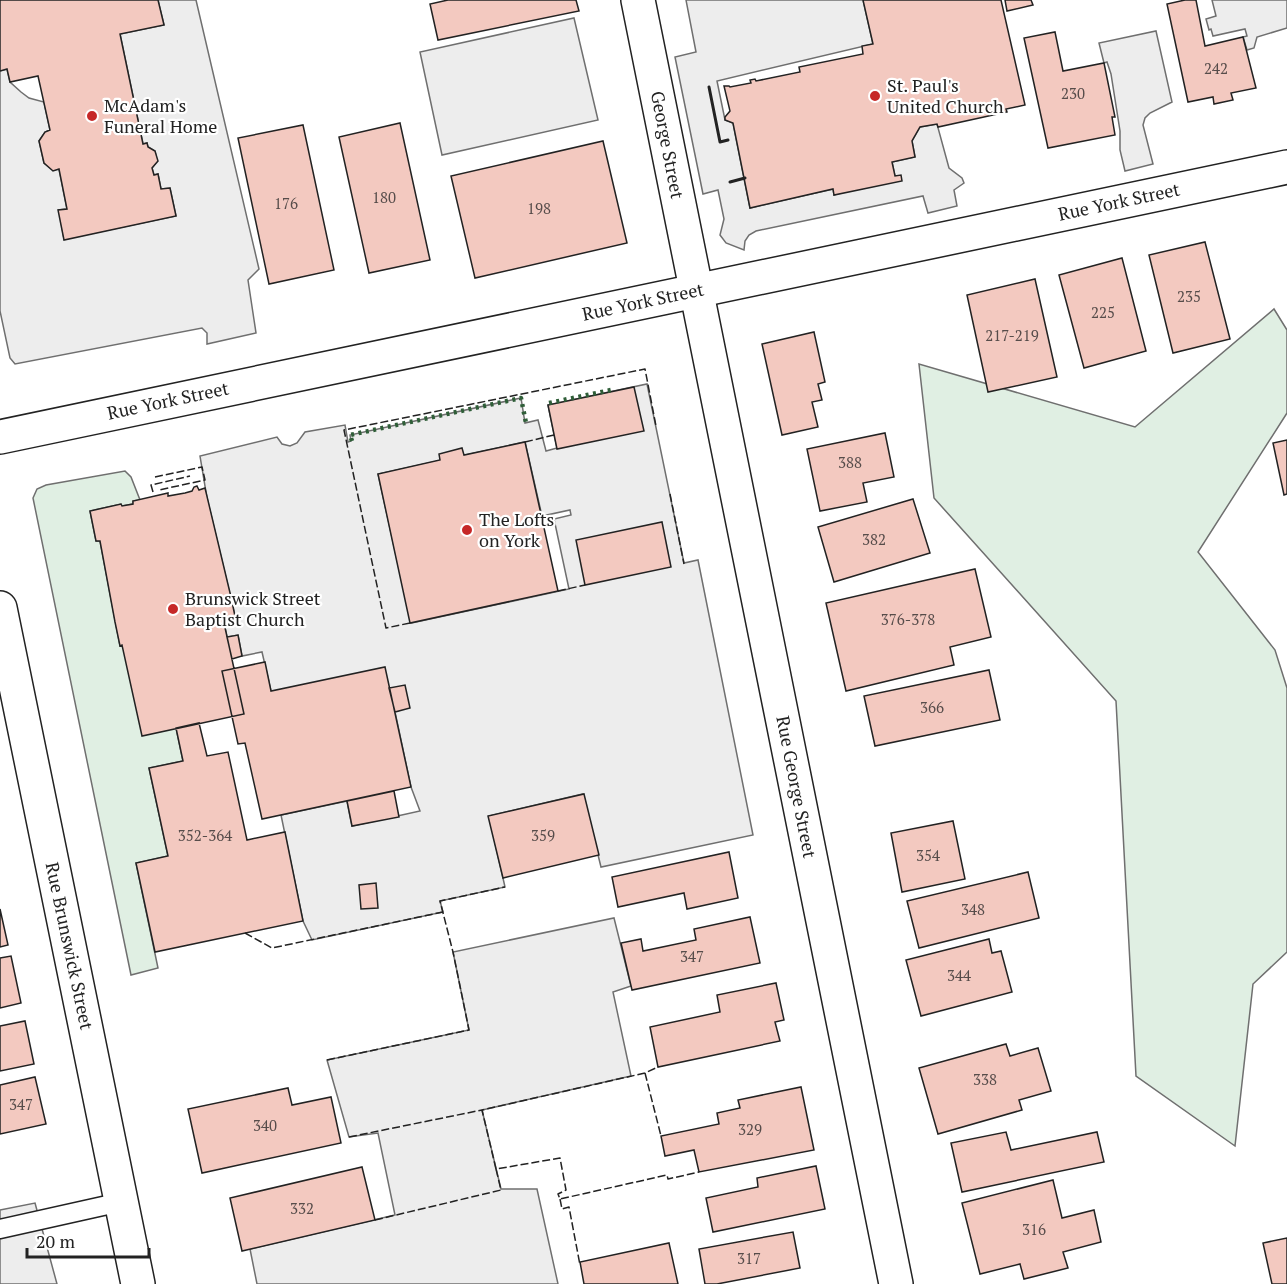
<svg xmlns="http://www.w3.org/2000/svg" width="1287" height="1284" viewBox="0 0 1287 1284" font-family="'PT Serif',serif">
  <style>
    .green { fill: #e0efe3; stroke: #6f6f6f; stroke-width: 1.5 }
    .parking { fill: #ededed; stroke: #6f6f6f; stroke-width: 1.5; fill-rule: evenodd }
    .building { fill: #f3c9c0; stroke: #222; stroke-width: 1.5 }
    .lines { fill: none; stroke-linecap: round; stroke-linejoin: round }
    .service-casing { stroke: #222; stroke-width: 21 }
    .minor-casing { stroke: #222; stroke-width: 36 }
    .tertiary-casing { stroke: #222; stroke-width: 36 }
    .secondary-casing { stroke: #222; stroke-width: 36 }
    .service { stroke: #fff; stroke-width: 18 }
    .minor { stroke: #fff; stroke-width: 33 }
    .tertiary { stroke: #fff; stroke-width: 33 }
    .secondary { stroke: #fff; stroke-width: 33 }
    .hedge { stroke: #2f5e38; stroke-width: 4.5; stroke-dasharray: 3 4.5; stroke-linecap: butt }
    .fence { stroke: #222; stroke-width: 1.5; stroke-dasharray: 8 3; stroke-linecap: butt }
    .wall { stroke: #222; stroke-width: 3 }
    .poi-dot { fill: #c62828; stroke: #fff; stroke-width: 2 }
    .labels { text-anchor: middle; stroke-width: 4.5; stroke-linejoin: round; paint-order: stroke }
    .number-label { font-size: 15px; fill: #564c4a }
    .poi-label { font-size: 18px; fill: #222; stroke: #fff; text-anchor: start }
    .street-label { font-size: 18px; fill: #222; stroke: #fff }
  </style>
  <rect width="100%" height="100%" fill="#fff"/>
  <path class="green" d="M1274 309 1287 330V413L1198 552 1275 650 1287 688V952L1253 984 1235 1146 1136 1076 1116 701 934 498 919 364 1135 427Z
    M125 471 131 477 140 500 133 501V504L122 506 121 504 90 511 96 541H100L120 646 122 645 176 728 183 761 149 768 168 856 136 863 158 968 131 975 33 498 37 489 46 485Z"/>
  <path class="parking" d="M158 0H196L259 269 248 280 256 333 207 344V333L202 328 15 364 10 358 0 311V71L7 69 10 82 21 92 29 98 44 102 50 130 45 132 39 141 44 163 53 170 59 169 67 209 59 210 64 239 176 216 170 188 161 189 158 174 154 175 152 168 157 161 155 151 148 147 147 143 143 144 120 34 164 25Z
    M686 0H863L873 44 717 81 725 120 733 123 750 208 833 189 834 195 895 176 892 162 915 157 912 141 920 127 937 124 949 168 962 178 964 183 954 190 957 206 928 213 923 196 756 231 749 235 745 241 744 250 726 243 720 235 724 219 718 190 703 194 675 57 696 52Z
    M1212 0H1287V28L1257 37 1254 48 1247 50 1243 37 1247 36 1245 29 1213 36 1211 29 1209 30 1206 19 1216 16Z
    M574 18 598 120 442 155 420 52Z
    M1156 31 1172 102 1150 113 1145 118 1143 125 1153 164 1125 171 1120 150V131L1111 74 1107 62 1104 63 1099 43Z
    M647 384 684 563 698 560 753 835 601 867 583 794 489 816 505 887 440 901 443 912 312 940 303 921 281 815 347 801 352 826 420 811 411 787 395 712 271 691 262 652 242 656 238 635 227 637 224 623 236 620 207 498 200 456 277 437 282 444 290 446 297 443 305 432 345 425 348 442 351 441 350 435 521 398 525 423 538 420 546 451 557 448 548 405ZM525 442 542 516 570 510 571 515 554 519 569 589 411 623 378 474Z
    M614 918 631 986 613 992 631 1076 482 1110 501 1189H537L558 1284H257L250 1249 395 1215 378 1133 349 1137 327 1060 469 1030 453 952Z
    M35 1203 57 1284H0V1210Z"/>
  <path class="building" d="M0 0H158L164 25 120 34 143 144 147 143 148 147 155 151 158 161 152 168 154 175 158 174 161 189 170 188 176 216 64 240 58 210 67 209 59 169 53 171 44 163 39 141 45 132 50 130 38 76 10 82 7 69 0 71Z
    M448 0H576L579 11 438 40 430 4Z
    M863 0H1001L1025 105 1006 109 1007 112 938 127 937 124 920 127 912 141 915 157 892 162 895 176 901 175 902 181 834 195 833 189 750 208 733 123 725 120V117L730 111 724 86H729L730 87 751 83 750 80 755 79 756 81 800 72 799 67 863 54 862 46 873 44Z
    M1005 0H1031L1033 5 1007 11Z
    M1185 0H1196L1205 46 1243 37 1256 88 1231 93 1233 100 1214 104 1213 97 1188 102 1167 4Z
    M1055 32 1063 71 1104 63 1115 117H1112L1115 135 1048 148 1024 38Z
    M400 123 430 260 369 273 339 137Z
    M303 125 334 270 269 284 238 138Z
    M603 141 627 243 475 278 451 176Z
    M1205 242 1230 339 1173 353 1149 255Z
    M1122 258 1146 351 1084 368 1059 275Z
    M1035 279 1057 377 988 392 967 295Z
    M814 332 825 382 818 384 822 400 812 402 818 427 782 435 762 344Z
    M634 387 644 431 557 449 548 405Z
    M885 433 894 477 863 483 867 502 820 511 807 449Z
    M1287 440V494L1284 495 1273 443Z
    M525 442 558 591 410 623 378 474 440 460 439 454 462 448 464 455Z
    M197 486 199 490 205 488 231 597 236 621 224 623 244 714 142 736 122 645 120 646 115 622 100 541H96L90 511 121 504 122 506 133 504V501L168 493V496L185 493 192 491 194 487Z
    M913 499 930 553 834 582 818 527Z
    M662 522 671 567 585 585 576 540Z
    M975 569 991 637 950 647 954 665 846 691 826 603Z
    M238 635 242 656 232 659 227 637Z
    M265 662 271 691 385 667 411 787 262 819 245 743 238 744 222 671Z
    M989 670 1000 720 875 746 864 696Z
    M405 685 410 708 395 712 389 688Z
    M199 723 207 756 228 752 247 840 285 832 303 921 155 952 136 863 168 856 149 768 183 761 176 728Z
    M394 791 399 817 352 826 347 801Z
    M584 794 599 855 503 878 488 816Z
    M953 821 965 879 902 892 891 833Z
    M729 852 738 898 687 909 684 893 618 907 612 877Z
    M1028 872 1039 918 919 948 907 901Z
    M376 883 378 908 361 909 359 885Z
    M0 909 8 945 0 947Z
    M750 917 760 963 632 990 621 943 641 939 643 951 696 940 694 929Z
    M989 939 992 953 1001 951 1012 992 921 1016 906 960Z
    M11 956 21 1003 0 1008V958Z
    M776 983 784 1020 775 1022 780 1041 658 1067 650 1027 720 1012 717 995Z
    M25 1021 34 1064 0 1071V1026Z
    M1006 1044 1010 1056 1038 1048 1051 1091 1019 1100 1022 1110 938 1134 919 1068Z
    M35 1077 46 1124 0 1134V1085Z
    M801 1087 814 1150 699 1172 694 1150 665 1156 661 1136 719 1124 717 1113 740 1108 738 1100Z
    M288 1088 292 1105 331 1097 341 1143 202 1173 188 1109Z
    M1006 1132 1011 1150 1097 1132 1104 1162 962 1192 951 1143Z
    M816 1166 825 1209 713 1232 706 1198 758 1187 757 1178Z
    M362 1167 375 1220 242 1251 230 1198Z
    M1053 1180 1062 1218 1094 1210 1101 1242 1063 1252 1068 1268 1024 1279 1020 1264 980 1274 962 1203Z
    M793 1232 800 1268 717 1284H705L699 1249Z
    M1287 1238V1284H1272L1263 1243Z
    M669 1243 678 1284H584L580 1262Z"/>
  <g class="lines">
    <defs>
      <path id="service" d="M0 1229 121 1202"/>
      <path id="minor" d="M638 0 896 1284"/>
      <path id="tertiary" d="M0 437 1287 167"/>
      <path id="secondary" d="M0 608 138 1284"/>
    </defs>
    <use href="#service" class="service-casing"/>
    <use href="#minor" class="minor-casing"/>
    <use href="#tertiary" class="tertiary-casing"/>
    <use href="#secondary" class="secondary-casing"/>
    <use href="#service" class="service"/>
    <use href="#minor" class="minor"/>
    <use href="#tertiary" class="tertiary"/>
    <use href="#secondary" class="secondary"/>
    <path class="hedge" d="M549 403 611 390
      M352 441 350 435 521 398 526 423"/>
    <path class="fence" d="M525 442 554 435
      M155 477 202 467 205 480 159 490
      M153 492 151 485 190 476
      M670 494 684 564
      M558 591 585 585
      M410 623 386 628 344 430 645 369 656 426
      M245 933 272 948 443 912
      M327 1060 469 1030 453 952 440 901 505 887
      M645 1073 661 1136
      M349 1137 482 1110
      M496 1169 482 1110 645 1073 658 1067
      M560 1199 562 1209 569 1207 580 1265
      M375 1220 501 1190 496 1169 560 1158 566 1190 558 1194 560 1199 667 1175 668 1179 699 1172"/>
    <path class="wall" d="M709 87 720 142 728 140
      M730 182 745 178"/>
  </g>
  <g class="poi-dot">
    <circle cx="875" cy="96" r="6"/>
    <circle cx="92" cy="116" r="6"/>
    <circle cx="467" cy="530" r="6"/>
    <circle cx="173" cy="609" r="6"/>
  </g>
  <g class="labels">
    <g class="number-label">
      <text x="1216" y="74">242</text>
      <text x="1073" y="99">230</text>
      <text x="384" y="203">180</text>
      <text x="286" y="209">176</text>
      <text x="539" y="214">198</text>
      <text x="1189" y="302">235</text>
      <text x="1103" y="318">225</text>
      <text x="1012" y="341">217-219</text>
      <text x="850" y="468">388</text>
      <text x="874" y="545">382</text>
      <text x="908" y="625">376-378</text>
      <text x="932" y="713">366</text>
      <text x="205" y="841">352-364</text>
      <text x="543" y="841">359</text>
      <text x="928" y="861">354</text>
      <text x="973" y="915">348</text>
      <text x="692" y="962">347</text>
      <text x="959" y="981">344</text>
      <text x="985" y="1085">338</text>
      <text x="21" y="1110">347</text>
      <text x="265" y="1131">340</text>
      <text x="750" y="1135">329</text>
      <text x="302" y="1214">332</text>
      <text x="1034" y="1235">316</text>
      <text x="749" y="1264">317</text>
    </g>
    <g class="poi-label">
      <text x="887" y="92">St. Paul's<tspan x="887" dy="21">United Church</tspan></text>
      <text x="104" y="112">McAdam's<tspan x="104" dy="21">Funeral Home</tspan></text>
      <text x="479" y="526">The Lofts<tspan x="479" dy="21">on York</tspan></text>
      <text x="185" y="605">Brunswick Street<tspan x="185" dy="21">Baptist Church</tspan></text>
    </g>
    <g class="street-label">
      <text transform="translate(667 145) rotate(79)" y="6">George Street</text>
      <text transform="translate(1119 202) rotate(-12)" y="6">Rue York Street</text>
      <text transform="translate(643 302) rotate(-12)" y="6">Rue York Street</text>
      <text transform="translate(168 401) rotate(-12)" y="6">Rue York Street</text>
      <text transform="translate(796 787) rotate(79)" y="6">Rue George Street</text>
      <text transform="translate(69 946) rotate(78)" y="6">Rue Brunswick Street</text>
    </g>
  </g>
  <path d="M27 1248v9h122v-9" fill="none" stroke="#222222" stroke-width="3"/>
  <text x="36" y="1248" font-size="18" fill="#222222" stroke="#ffffff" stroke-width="4.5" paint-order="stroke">20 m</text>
</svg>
